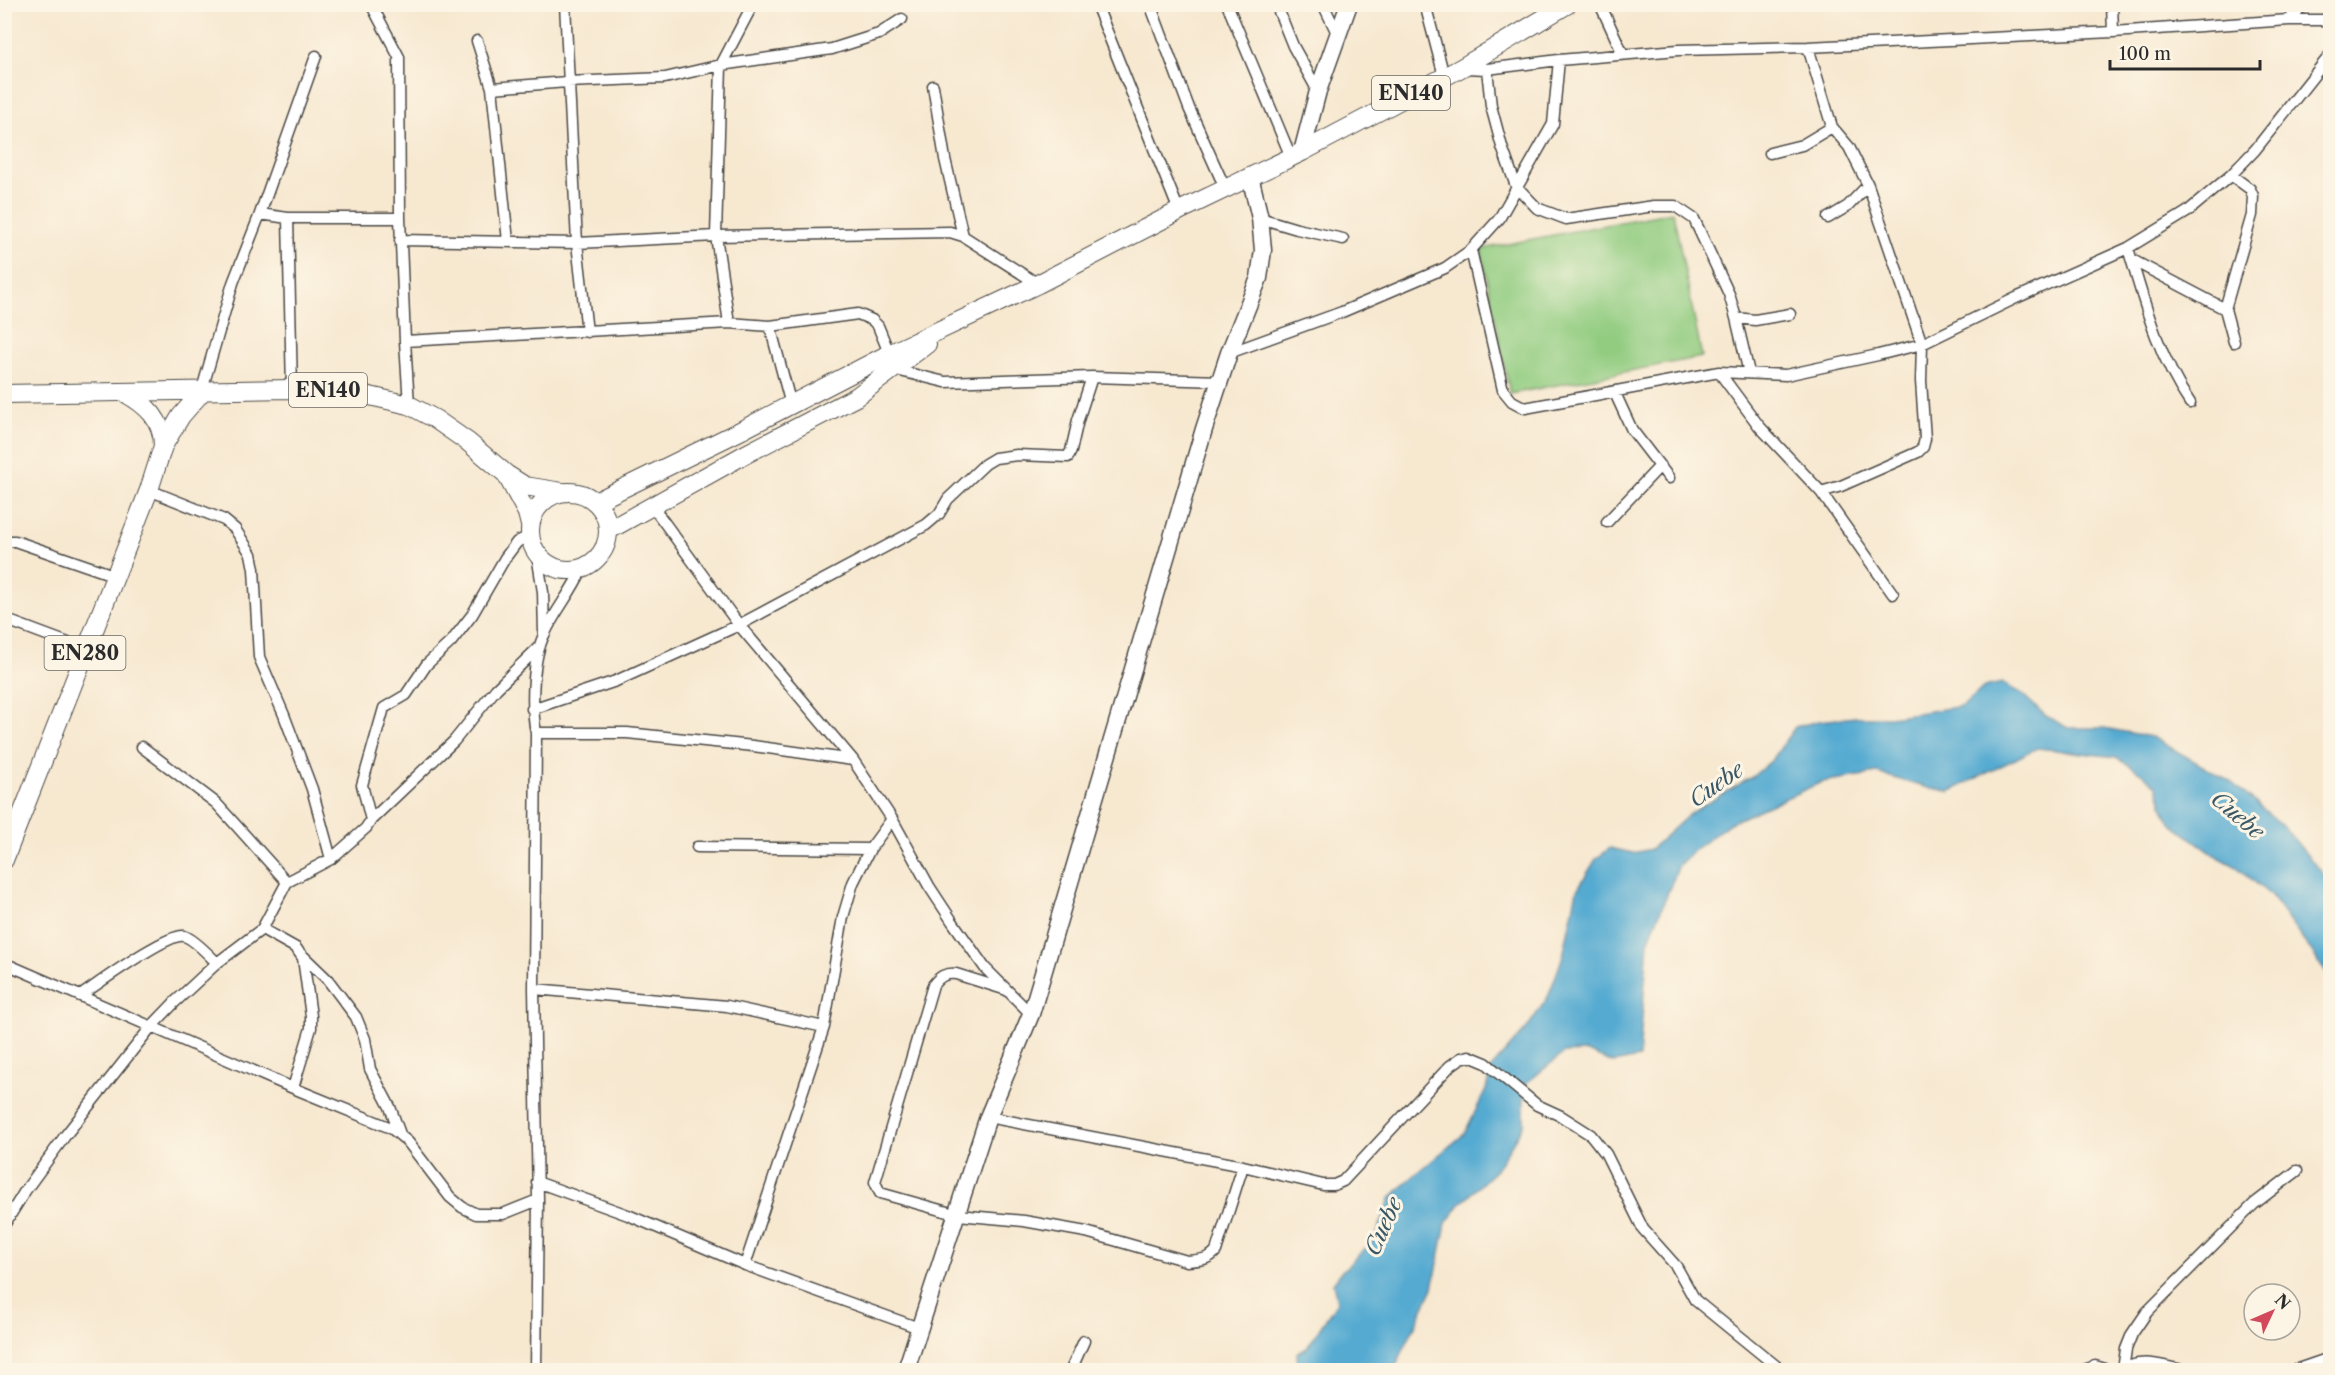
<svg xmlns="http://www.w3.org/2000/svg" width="2335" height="1375" viewBox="0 0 2335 1375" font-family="'Libre Caslon Text',serif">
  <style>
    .green { fill: #91cc80; stroke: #5e7c56; stroke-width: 1.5 }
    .water { fill: #55aad1; stroke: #406a7e; stroke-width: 1.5 }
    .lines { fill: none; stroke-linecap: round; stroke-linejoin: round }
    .street-casing { stroke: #4a4744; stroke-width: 13 }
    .secondary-casing { stroke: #4a4744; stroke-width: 19 }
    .primary-casing { stroke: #4a4744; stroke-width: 20 }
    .street { stroke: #fff; stroke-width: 10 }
    .secondary { stroke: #fff; stroke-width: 16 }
    .primary { stroke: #fff; stroke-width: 18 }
    .labels { text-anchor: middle; stroke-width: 6; stroke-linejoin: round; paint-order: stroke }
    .shield { fill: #fcf5e5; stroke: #6a6863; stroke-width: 1.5 }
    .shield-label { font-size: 20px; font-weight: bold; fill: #2b2b2b }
    .water-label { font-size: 22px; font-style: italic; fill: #3a5765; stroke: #fcf5e5 }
  </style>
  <rect width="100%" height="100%" fill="#fcf5e5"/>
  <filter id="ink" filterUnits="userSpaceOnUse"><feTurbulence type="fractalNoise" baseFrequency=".0167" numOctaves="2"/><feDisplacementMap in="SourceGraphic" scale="12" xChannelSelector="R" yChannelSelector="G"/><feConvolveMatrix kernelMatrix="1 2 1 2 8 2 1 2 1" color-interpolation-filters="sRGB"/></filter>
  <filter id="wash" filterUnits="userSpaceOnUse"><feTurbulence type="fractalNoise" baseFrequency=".008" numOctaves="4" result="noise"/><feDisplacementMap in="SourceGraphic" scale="24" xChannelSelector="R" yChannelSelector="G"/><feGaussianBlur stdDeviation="1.35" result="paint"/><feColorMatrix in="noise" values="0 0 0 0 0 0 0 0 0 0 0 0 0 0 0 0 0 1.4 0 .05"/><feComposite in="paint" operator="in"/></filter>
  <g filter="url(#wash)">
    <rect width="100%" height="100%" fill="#f7e8d0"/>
    <path class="green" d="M1673 212 1702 357 1510 394 1481 249Z"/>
    <path class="water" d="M2002 683 2022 694 2046 716 2068 728H2104L2152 737 2231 782 2281 824 2330 882V977L2270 895 2237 867 2213 854 2171 823 2162 804 2157 786 2143 774 2116 757 2037 748 1949 792 1928 788 1877 773 1822 782 1730 823 1694 850 1679 865 1648 942 1639 1058 1613 1063 1587 1052 1564 1053 1524 1085V1124L1496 1170 1461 1203 1446 1223 1433 1288 1394 1370H1298L1297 1353 1307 1348 1337 1302 1333 1283 1342 1271 1375 1239 1390 1199 1409 1180 1464 1134 1486 1090 1491 1068 1527 1028 1548 997 1563 956 1577 890 1596 859 1610 848 1633 853 1651 849 1692 812 1752 777 1773 759 1795 727 1819 721 1856 717H1890L1963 706 1984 687Z"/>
  </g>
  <g filter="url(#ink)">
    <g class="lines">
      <defs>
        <path id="street" d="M371 4 399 57 400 218 405 341
          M565 4 577 243 587 332
          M1096 4 1179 211
          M1150 4 1189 108 1225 188
          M1227 4 1291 157
          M1276 4 1293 46 1318 91
          M1323 4 1338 35
          M1425 4 1444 76
          M1600 4 1623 54
          M2112 4 2113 32
          M2289 20 2304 4
          M477 41 492 88 508 241
          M1808 47 1832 127 1849 147 1868 185 1922 344 1921 381 1925 439 1923 447 1918 452 1841 486 1821 492
          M1465 68 1487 69 1559 60 1678 50 1808 47 2113 32 2289 20H2330
          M1487 69 1491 106 1502 147 1516 186 1537 208 1566 219 1654 206H1675L1694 219 1729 294 1736 318 1755 320 1790 314
          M933 86 945 159 963 236
          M492 88 567 82 665 78 721 65 832 49 879 34 902 19
          M1770 153 1802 145 1832 127
          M2231 175 2250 189 2253 196 2252 215 2225 309 2234 342
          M260 214 316 56
          M1260 218 1297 229 1343 239
          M1828 218 1848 206 1868 185
          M400 240 577 243 716 236 950 232 963 236 1038 284
          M2128 248C2144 302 2158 356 2190 403
          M1471 250 1503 390 1512 401 1525 408 1719 372
          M2132 260 2225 309
          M1736 318 1749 373
          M729 323 716 236 721 65 753 4
          M770 326 791 405
          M1229 353 1342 312 1445 268 1471 250 1499 219 1553 124 1559 60
          M292 389 288 218H400
          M201 393 233 283 260 214 288 218
          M1615 393 1632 430 1669 478
          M409 405 405 341 729 323 770 326 858 314 872 320 878 326 896 370 945 382 1092 377 1220 381
          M149 490 224 520 235 529 251 554 254 569 259 657 284 715 312 789 331 859
          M653 507 739 625 853 760
          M1607 522 1660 466
          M4 544 7 541H15L116 576
          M537 555 543 592 544 634
          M1893 594 1821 492 1759 426 1719 372 1786 375 1878 355 1922 344 2016 298 2128 248 2187 212 2231 175 2255 150 2330 55
          M4 619 87 650
          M532 709 616 681 739 625 926 525 939 514 948 499 985 464 995 458 1017 455 1068 457 1071 451 1078 420 1092 377
          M536 733H627L753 746 853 760 892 819 929 886 952 921 985 968 1031 1014
          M142 747 216 803 287 882
          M371 820 362 785 384 708 406 695 427 664 451 642 472 615 505 558 517 542 529 536
          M697 847 870 849
          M262 929 296 948 303 958 311 1016V1028L293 1088
          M300 953 328 980 356 1017 365 1039 370 1069 390 1107 400 1134
          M4 963 293 1088 391 1128 408 1142 450 1197 462 1207 476 1214H503L538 1200
          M534 989 727 1006 824 1027
          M1007 990 956 974C945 973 940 976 933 985L875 1182 880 1193 958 1215 1024 1221 1086 1232 1187 1261C1199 1260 1209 1260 1216 1251L1243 1166
          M80 996C98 984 167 933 184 936 193 938 210 956 217 963
          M988 1117 1243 1166 1323 1185H1334L1343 1181 1450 1066 1461 1058 1469 1056 1486 1063 1537 1105 1561 1116 1591 1135 1606 1154 1643 1229 1676 1266 1695 1300 1781 1370
          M537 1182 628 1215 745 1265 919 1328
          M4 1225 25 1191 65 1136 151 1027 175 1002 217 963 262 929 287 882 331 859 366 828 371 820 454 741 496 689 540 646
          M745 1265 824 1027 843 917 853 883 870 849 892 819
          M536 1370 538 1200 534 989 536 733C531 706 532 658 545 633 556 610 571 593 582 569
          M1071 1370 1084 1341
          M2084 1370 2095 1366 2109 1370
          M2123 1370 2126 1349 2132 1334 2147 1312 2254 1204 2297 1171
          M2123 1370C2141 1357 2164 1367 2184 1370
          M2295 1370 2330 1358"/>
        <path id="secondary" d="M1302 152 1318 91 1349 4
          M906 1370 988 1117 1031 1014 1204 429 1229 353 1259 278 1263 250 1260 218 1250 176"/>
        <path id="primary" d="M125 393C147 405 163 420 163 446
          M4 394 292 389 348 391 409 405 435 419 468 442 506 474 525 486 562 492
          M507 476 527 513 530 525
          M530 531a39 39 0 1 1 78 0a39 39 0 1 1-78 0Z
          M595 502 738 432 889 354 1038 284 1179 211 1302 152 1461 68 1568 4
          M609 530 742 456 856 397 927 344
          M4 860 149 490 163 446 181 416 201 393"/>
      </defs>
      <use href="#street" class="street-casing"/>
      <use href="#secondary" class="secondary-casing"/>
      <use href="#primary" class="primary-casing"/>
      <use href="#street" class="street"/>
      <use href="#secondary" class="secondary"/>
      <use href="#primary" class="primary"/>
    </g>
  </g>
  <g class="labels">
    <g class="shield">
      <rect x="1372" y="76" width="78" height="34" rx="4.5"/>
      <rect x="289" y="373" width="78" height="34" rx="4.5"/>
      <rect x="44.5" y="636" width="81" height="34" rx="4.5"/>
    </g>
    <g class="shield-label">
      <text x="1411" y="100">EN140</text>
      <text x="328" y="397">EN140</text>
      <text x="85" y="660">EN280</text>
    </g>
    <g class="water-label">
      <text transform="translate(1716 784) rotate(-35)" y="8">Cuebe</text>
      <text transform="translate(2238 815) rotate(40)" y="8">Cuebe</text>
      <text transform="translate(1383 1226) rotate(-66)" y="8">Cuebe</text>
    </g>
  </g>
  <rect width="2335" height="1375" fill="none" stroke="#fcf5e5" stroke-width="24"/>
  <g transform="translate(2272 1312) rotate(46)"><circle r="28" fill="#fcf5e5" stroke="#a8a49b" stroke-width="1.5"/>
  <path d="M0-4.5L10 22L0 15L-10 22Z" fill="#d1495b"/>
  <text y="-9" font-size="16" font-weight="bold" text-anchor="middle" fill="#2b2b2b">N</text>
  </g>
  <path d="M2110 60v9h150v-9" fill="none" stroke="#2b2b2b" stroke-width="3"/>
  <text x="2119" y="60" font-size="18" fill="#2b2b2b" stroke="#fcf5e5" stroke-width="4.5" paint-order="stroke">100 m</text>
</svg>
